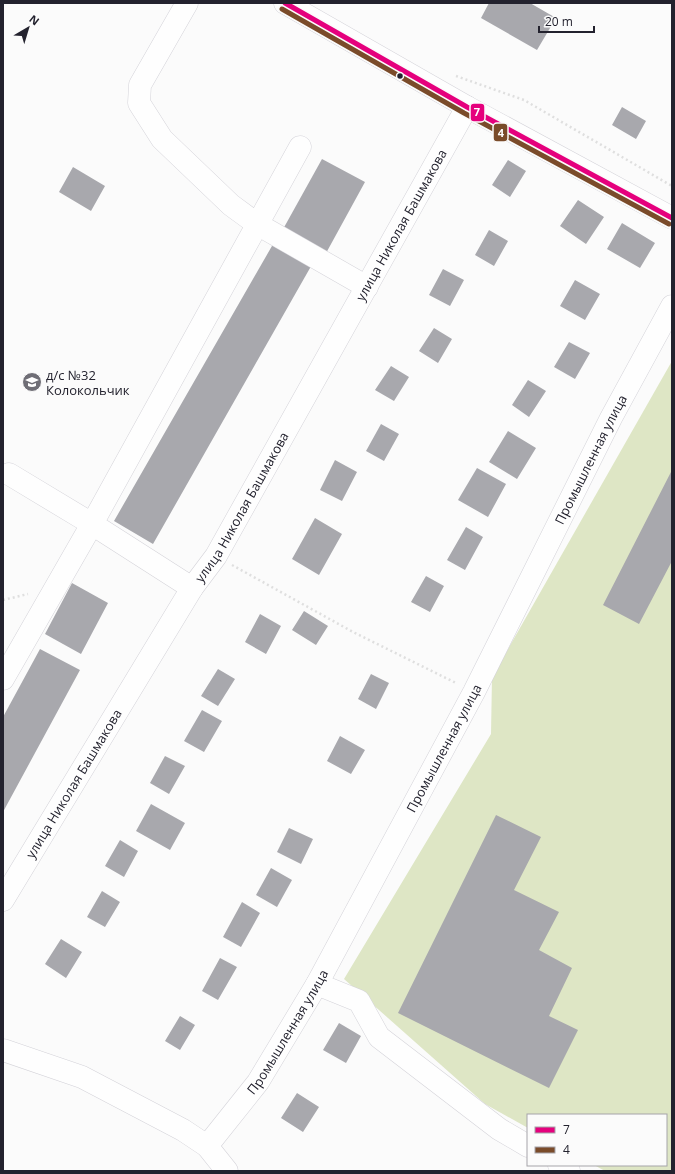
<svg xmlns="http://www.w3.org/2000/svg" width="675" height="1174" viewBox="0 0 675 1174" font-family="'Open Sans',sans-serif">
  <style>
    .green { fill: #dee6c5 }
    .building { fill: #a8a8ad }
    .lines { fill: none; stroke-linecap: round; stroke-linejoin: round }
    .minor-casing { stroke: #d4d3d9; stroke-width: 23 }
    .path { stroke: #dfdfdf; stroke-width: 2.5; stroke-dasharray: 2 3; stroke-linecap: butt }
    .minor { stroke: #fefefe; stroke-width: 22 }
    .bus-1-casing { stroke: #fbfbfb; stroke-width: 8 }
    .bus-2-casing { stroke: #fbfbfb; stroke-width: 8 }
    .bus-1 { stroke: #e5007d; stroke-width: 5 }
    .bus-2 { stroke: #7a4b2a; stroke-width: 5 }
    .bus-dot { fill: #23222e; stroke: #fbfbfb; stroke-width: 1.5 }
    .labels { text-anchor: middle; stroke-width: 4; stroke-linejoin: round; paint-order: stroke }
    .street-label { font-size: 13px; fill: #23222e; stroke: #fbfbfb }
    .poi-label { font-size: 13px; fill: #23222e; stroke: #fbfbfb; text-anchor: start }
    .line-badge { stroke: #fbfbfb; stroke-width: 1.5 }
    .badge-label { font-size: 11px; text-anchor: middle; font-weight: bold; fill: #fff }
  </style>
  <rect width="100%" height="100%" fill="#fbfbfb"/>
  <path class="green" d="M672 361V1171H605L594 1165H666V1115H528V1128L485 1104 344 979 491 734 492 677Z"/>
  <path class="building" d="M489 3H530L556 18 537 50 481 18Z
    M622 107 646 121 636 139 612 125Z
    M322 159 365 182 325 255 282 231Z
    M508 160 526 171 510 197 492 185Z
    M73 167 105 186 91 211 59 192Z
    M578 200 604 217 586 244 560 226Z
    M622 223 655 243 640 268 607 249Z
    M489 230 508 241 494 266 475 255Z
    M276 239 314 261 153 544 114 521Z
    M443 269 464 280 450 306 429 295Z
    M575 280 600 294 585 320 560 306Z
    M434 328 452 339 438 363 419 351Z
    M569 342 590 353 575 379 554 367Z
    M391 366 409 377 394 401 375 390Z
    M528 380 546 391 529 417 512 405Z
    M381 424 399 434 384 461 366 451Z
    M508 431 536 448 517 479 489 462Z
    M335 460 357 472 342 501 320 490Z
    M477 468 506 484 488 517 458 500Z
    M672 470V561L639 624 603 605Z
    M315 518 342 534 319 575 292 559Z
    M466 527 483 537 465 570 447 560Z
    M426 576 444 586 430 612 411 602Z
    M72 583 108 603 81 654 45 634Z
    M304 611 328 626 316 645 292 630Z
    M260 614 281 626 266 654 245 642Z
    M40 649 80 670 3 812V717Z
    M218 669 235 679 218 706 201 696Z
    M371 674 389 683 376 709 358 699Z
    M202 710 222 721 204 752 184 741Z
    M340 736 365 750 351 774 327 761Z
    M165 756 185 766 169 794 150 783Z
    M151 804 185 823 170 850 136 831Z
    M496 815 541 837 514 890 559 912 539 950 572 968 549 1016 578 1030 549 1088 398 1013Z
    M289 828 313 839 301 864 277 852Z
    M120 840 138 851 124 877 105 866Z
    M271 868 292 880 277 907 256 895Z
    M102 891 120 902 105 927 87 917Z
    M242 902 260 913 241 947 223 937Z
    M61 939 82 952 66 978 45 964Z
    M220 958 237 967 218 1000 202 991Z
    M180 1016 195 1025 180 1050 165 1041Z
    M339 1023 361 1036 346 1063 323 1050Z
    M297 1093 319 1107 303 1132 281 1118Z"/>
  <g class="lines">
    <defs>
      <g id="minor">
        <path d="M187 3 140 85 139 103 162 139 231 205 257 224 367 287"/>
        <path d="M285 3 467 107 672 218"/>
        <path d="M192 588 92 524 300 147"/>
        <path d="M3 679 92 524 9 474"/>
        <path id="s1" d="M3 900 192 588 216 556 467 107"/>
        <path d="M317 984 359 1001 379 1037 499 1129 528 1146"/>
        <path d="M3 1050 82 1077 183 1130 207 1146"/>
        <path d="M559 1165 569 1171"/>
        <path id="s2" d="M227 1171 207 1146 258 1082 317 984 474 692 611 418 672 306"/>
      </g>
    </defs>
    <use href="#minor" class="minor-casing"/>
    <path class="path" d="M456 76 524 100 672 186
      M232 565 353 632 456 683
      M3 600 28 594"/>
    <use href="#minor" class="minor"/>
    <defs>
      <path id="bus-1" d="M285 3 467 107 672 218"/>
      <path id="bus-2" d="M282 9 464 113 669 224"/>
    </defs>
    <use href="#bus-1" class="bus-1-casing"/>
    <use href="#bus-2" class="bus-2-casing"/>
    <use href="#bus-1" class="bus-1"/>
    <use href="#bus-2" class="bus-2"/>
  </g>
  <defs>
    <symbol id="school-disc" viewBox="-11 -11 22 22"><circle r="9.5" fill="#6f6e76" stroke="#fbfbfb"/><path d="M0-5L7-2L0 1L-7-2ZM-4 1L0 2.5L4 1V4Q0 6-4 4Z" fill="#fff"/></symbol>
  </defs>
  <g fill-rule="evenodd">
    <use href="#school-disc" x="21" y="371" width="22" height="22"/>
  </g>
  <circle class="bus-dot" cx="400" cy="76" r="3.5"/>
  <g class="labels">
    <g class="street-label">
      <text dy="5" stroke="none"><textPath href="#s1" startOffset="784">улица Николая Башмакова</textPath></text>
      <text dy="5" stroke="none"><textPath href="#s2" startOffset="820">Промышленная улица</textPath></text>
      <text dy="5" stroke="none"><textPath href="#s1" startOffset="460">улица Николая Башмакова</textPath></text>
      <text dy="5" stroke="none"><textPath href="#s2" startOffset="496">Промышленная улица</textPath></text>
      <text dy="5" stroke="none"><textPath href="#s1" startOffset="136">улица Николая Башмакова</textPath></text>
      <text dy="5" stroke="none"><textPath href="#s2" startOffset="172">Промышленная улица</textPath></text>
    </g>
    <g class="poi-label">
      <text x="46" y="380">д/с №32<tspan x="46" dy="15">Колокольчик</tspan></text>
    </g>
  </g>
  <g class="line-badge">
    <rect x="470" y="103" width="15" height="19" rx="4" fill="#e5007d"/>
    <rect x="493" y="123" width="15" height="19" rx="4" fill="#7a4b2a"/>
  </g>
  <g class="badge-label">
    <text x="477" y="116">7</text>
    <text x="501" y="137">4</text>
  </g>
  <rect width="675" height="1174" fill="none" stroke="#23222e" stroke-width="8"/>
  <rect x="527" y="1114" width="140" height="52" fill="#fbfbfb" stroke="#a5a4a9"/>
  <rect x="535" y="1127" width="20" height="6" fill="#e5007d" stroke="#a5a4a9"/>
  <text x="563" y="1134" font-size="12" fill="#23222e">7</text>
  <rect x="535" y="1147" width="20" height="6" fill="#7a4b2a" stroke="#a5a4a9"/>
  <text x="563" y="1154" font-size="12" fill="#23222e">4</text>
  <g transform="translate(28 28) rotate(38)" stroke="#fbfbfb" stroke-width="3" paint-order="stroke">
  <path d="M0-3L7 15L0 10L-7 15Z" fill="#23222e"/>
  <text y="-6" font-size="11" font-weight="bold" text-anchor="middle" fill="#23222e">N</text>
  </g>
  <path d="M539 26v6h55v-6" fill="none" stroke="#23222e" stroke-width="2"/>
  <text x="545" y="26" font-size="12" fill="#23222e" stroke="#fbfbfb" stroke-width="3" paint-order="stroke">20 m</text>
</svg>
